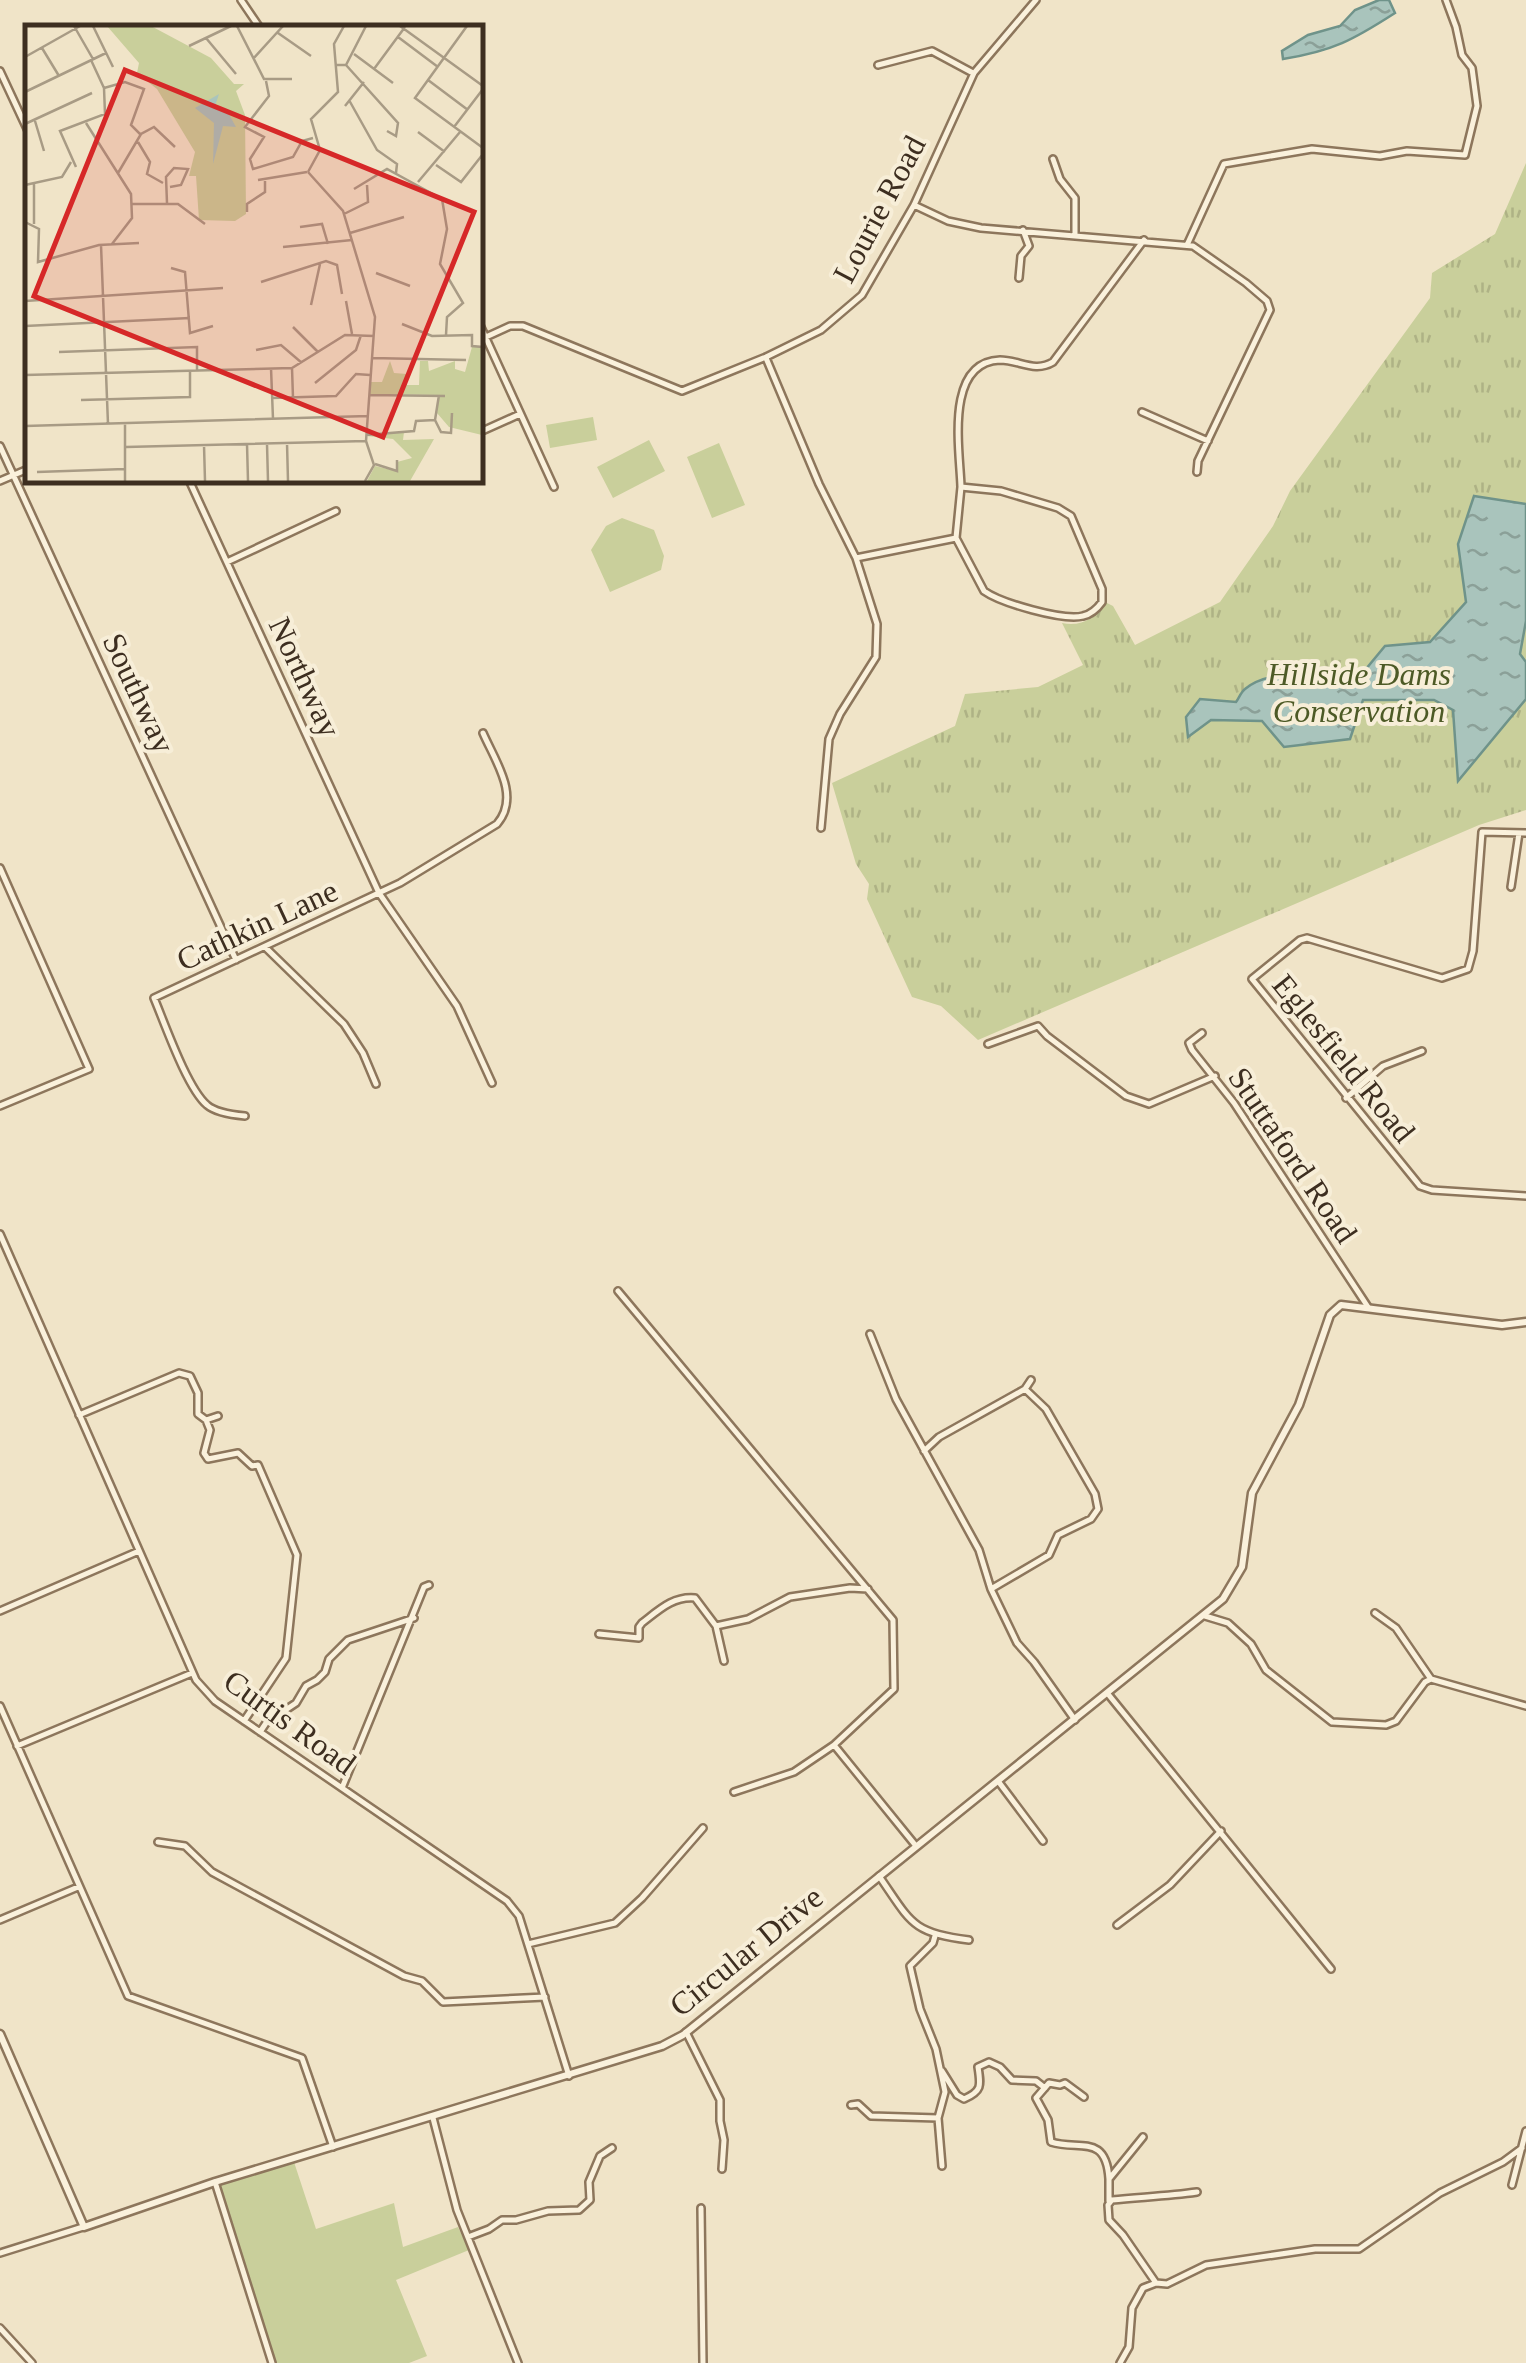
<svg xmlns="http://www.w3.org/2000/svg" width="1526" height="2363" viewBox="0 0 1526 2363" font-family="Georgia,serif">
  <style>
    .grass { fill: #c9cf9b }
    .park { fill: url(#park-tufts) }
    .water { fill: url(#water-ripples); stroke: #6f938a; stroke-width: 2.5 }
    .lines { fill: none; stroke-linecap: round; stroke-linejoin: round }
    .minor-casing { stroke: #8d765c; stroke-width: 10 }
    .tertiary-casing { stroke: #8d765c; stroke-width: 11 }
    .minor { stroke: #faf1dc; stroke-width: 5 }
    .tertiary { stroke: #faf1dc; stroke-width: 6 }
    .labels { text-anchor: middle; stroke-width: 8; stroke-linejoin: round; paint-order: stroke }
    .street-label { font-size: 32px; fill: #3d2e20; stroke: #f7eed8 }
    .park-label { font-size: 32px; font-style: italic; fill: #4d5a26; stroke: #f7eed8 }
    .inset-road { fill: none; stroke: #a89b85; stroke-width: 2.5 }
    .view { fill: #d62828; fill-opacity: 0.15; stroke: #d62828; stroke-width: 5 }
    .inset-edge { fill: none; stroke: #3d2e20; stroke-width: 5 }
  </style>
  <defs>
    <pattern id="park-tufts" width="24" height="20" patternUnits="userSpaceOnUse" patternTransform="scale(2.5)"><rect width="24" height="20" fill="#c9cf9b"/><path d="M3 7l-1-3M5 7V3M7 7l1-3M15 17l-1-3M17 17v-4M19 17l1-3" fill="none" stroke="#aeb285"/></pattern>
    <pattern id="water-ripples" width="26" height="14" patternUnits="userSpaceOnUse" patternTransform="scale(2.5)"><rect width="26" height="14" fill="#a9c4bc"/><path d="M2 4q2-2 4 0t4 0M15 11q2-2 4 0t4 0" fill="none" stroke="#8ba098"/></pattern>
  </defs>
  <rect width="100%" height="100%" fill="#f0e4c8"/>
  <path class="grass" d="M593 417 597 440 550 448 546 425Z
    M649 440 665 471 613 498 597 467Z
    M719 443 745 505 712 518 687 457Z
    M622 518 654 530 664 556 661 570 610 592 591 550 606 526Z
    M294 2162 316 2229 394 2203 403 2247 458 2227 469 2250 396 2280 427 2356 409 2363H275L219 2188 222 2182Z"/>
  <path class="park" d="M1526 163V810L1479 825 978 1040 941 1006 912 997 867 899 869 884 856 864 832 783 955 726 965 694 1038 687 1083 665 1062 623C1080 627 1097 619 1103 601L1113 606 1135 645 1220 602 1273 526 1290 491 1430 298 1432 273 1495 234Z"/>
  <path class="water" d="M1379 0H1389L1395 13C1353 40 1333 51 1283 59L1282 51 1308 35 1340 26 1355 10Z
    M1474 496 1526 504V621L1520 654 1526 662V699L1458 781 1453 710 1434 700H1363L1350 739 1284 747 1262 721 1211 720 1188 737 1186 717 1200 699 1236 702C1239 698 1241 692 1245 689 1268 669 1331 670 1356 681L1385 646 1430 642 1466 602 1458 544Z"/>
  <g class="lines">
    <defs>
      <path id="minor" d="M241 0 260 28
        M878 65 932 51 973 73
        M0 71 28 131
        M1053 159 1060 179 1075 198V234
        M914 205 948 221 981 228 1193 246 1246 283 1267 301 1270 310 1198 461 1197 472
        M1187 245 1224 164 1312 149 1380 156 1407 151 1465 155 1477 106 1472 68 1462 55 1456 27 1446 0
        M1019 278 1021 256 1029 246 1023 230
        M480 325 554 487
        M486 337 510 326H523L682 391 766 357 821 330 862 295 914 205 974 73 1036 0
        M766 358 819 484 856 558 877 624 876 657 840 714 829 739 821 828
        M1142 412 1208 441
        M480 432 520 414
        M0 446 236 960
        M189 480 379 893 457 1006 492 1083
        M0 481 28 469
        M961 487 1001 491 1058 508 1071 516 1102 589V602C1097 609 1092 614 1083 616 1063 621 1001 603 984 591L956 538Z
        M961 487C960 451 944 362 1000 360 1019 360 1035 373 1053 362L1144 240
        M856 558 956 538
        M227 562 336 511
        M1526 833 1482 832 1473 951 1468 969 1442 978 1307 938 1300 940 1252 979 1420 1186 1432 1190 1526 1196
        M0 868 89 1069 0 1106
        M1511 887 1519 833
        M265 947 344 1024 363 1053 376 1084
        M1202 1033 1189 1043 1192 1050 1234 1103 1368 1307
        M988 1044 1038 1026 1047 1036 1126 1096 1149 1104 1215 1076
        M1346 1098 1383 1066 1422 1051
        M245 1116C234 1115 216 1113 207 1105 187 1088 165 1024 154 998L400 883 497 824C521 796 495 761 483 733
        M0 1234 196 1680 215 1701 507 1901 519 1916 569 2076
        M618 1291 893 1620 894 1689 834 1745 794 1772 734 1792
        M870 1334 896 1399 979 1550 991 1589 1017 1643 1034 1662 1075 1720
        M79 1415 179 1373 190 1376 198 1393V1414L206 1420 218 1416
        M206 1420 210 1430 204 1453 208 1459 238 1453 252 1466 258 1465 297 1555 286 1658 244 1721
        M924 1451 939 1437 1025 1389 1031 1380
        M991 1589 1049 1555 1058 1535 1091 1519 1098 1509 1095 1494 1046 1409 1025 1389
        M0 1611 139 1551
        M1375 1613 1396 1628 1431 1679 1526 1706
        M1205 1616 1228 1623 1251 1644 1266 1670 1332 1722 1386 1725 1396 1721 1425 1682 1431 1679
        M716 1626 724 1661
        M599 1634 639 1638V1627L642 1623C659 1610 673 1596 695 1598L716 1626 748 1619 790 1597 850 1588 868 1589
        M1108 1694 1331 1969
        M0 1706 128 1996 302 2058 333 2147
        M260 1732 266 1723 296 1703 306 1686 317 1680 325 1672 329 1659 348 1640 414 1618
        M834 1745 916 1846
        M17 1746 192 1673
        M998 1781 1043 1841
        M342 1788 424 1587 429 1585
        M158 1842 185 1846 212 1872 404 1976 422 1981 443 2002 545 1997
        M879 1876C911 1922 911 1933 969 1940
        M0 1920 78 1887
        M1117 1925 1170 1885 1221 1831
        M935 1936 933 1943 910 1966 920 2009 936 2049 945 2092 938 2118 942 2166
        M528 1944 615 1923 642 1898 703 1828
        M686 2032 720 2100V2121L724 2140 722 2169
        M942 2071 957 2095 964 2099C982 2091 981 2086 978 2067L989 2062 1000 2067 1012 2080 1036 2081 1045 2088
        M1084 2097 1065 2083 1060 2085 1049 2083 1036 2098 1048 2120 1051 2142C1079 2151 1106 2133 1109 2179
        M851 2105 858 2104 871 2116 938 2118
        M433 2118 457 2210 518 2363
        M215 2182 272 2363
        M1512 2185 1526 2131
        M1109 2201V2179L1143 2137
        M701 2208 703 2363
        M468 2237 489 2229 502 2220H516L548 2211 579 2210 590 2200 589 2182 600 2156 612 2148
        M0 2253 83 2227
        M1156 2283 1123 2235 1109 2220 1108 2205 1112 2200C1142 2197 1168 2196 1197 2192
        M0 2328 32 2363
        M1120 2363 1129 2347 1132 2308 1143 2288 1156 2283 1167 2284 1206 2265 1315 2249H1359L1440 2193 1503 2162 1522 2148"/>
      <path id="tertiary" d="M0 2034 84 2227 215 2182 662 2046 683 2035 1223 1599 1242 1567 1252 1493 1299 1405 1330 1315 1341 1305 1502 1325 1526 1322"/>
    </defs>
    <use href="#minor" class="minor-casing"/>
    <use href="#tertiary" class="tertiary-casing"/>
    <use href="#minor" class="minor"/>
    <use href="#tertiary" class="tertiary"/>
  </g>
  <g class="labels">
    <g class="street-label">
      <text transform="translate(879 209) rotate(-62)" y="11">Lourie Road</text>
      <text transform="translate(305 677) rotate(65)" y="11">Northway</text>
      <text transform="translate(139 693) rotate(65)" y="11">Southway</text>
      <text transform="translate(257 925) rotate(-25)" y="11">Cathkin Lane</text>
      <text transform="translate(1344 1058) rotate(51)" y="11">Eglesfield Road</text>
      <text transform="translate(1293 1155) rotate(56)" y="11">Stuttaford Road</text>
      <text transform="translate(290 1722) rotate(36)" y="11">Curtis Road</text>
      <text transform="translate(746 1951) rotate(-39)" y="11">Circular Drive</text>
    </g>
    <g class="park-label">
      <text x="1359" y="685">Hillside Dams<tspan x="1359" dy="37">Conservation</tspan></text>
    </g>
  </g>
  <g transform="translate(25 25)">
    <rect width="458" height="458" fill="#f0e4c8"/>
    <path d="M447 322H457V410L424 402 412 388 414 370 345 369 346 357H357L365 336 369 348 382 349V360H394L395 336H403L404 346 430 336V344L440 347Z" fill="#c9cf9b"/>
    <path d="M379 407 378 415 409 414 385 456H342L350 441 371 446 372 437 387 433 368 414 342 411Z" fill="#c9cf9b"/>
    <path d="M82 1H126L186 33 209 59H219L211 66 220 90 221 189 210 196 174 195 171 151H164L170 127 132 64 112 48 114 38Z" fill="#c9cf9b"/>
    <path d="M194 69 190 81 201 84 211 102 198 101 188 139 189 98 170 83Z" fill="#a9c4bc"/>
    <path class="inset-road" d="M49 1 68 34M68 1 88 42M212 1 239 54H267M375 1 458 61M442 1 390 73 458 123M253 8 286 31M373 12 413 42M181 13 211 49M164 21 206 1M17 23 34 51M329 29 368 58M0 32 55 1M228 34 258 1M311 40H321L341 1M321 40 373 98 371 111 362 106M349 44 380 2M403 55 443 85M241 56 244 71 220 102 239 112 225 134 228 144 268 132 277 116 288 113M79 63 100 57 119 64 106 100 116 110M0 67 81 28M324 75 352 125 372 139 371 148M320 81 339 57M10 96 19 126M61 98 106 169 107 193 87 219M0 99 67 68M429 102 458 64M393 107 420 127M113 117 125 137 122 149 138 158M411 140 436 157 458 129M51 142 35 106 80 89 79 63 66 35M283 147 318 186 350 292 341 416 349 440 340 456M283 147 295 125 286 94 313 67 309 19 319 1M93 148 116 109 129 102 150 122M233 155 282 147M393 157 435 107M0 160 37 152 46 137M329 164 362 144 417 174M417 174 422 204 415 239 438 278 422 292 421 310M142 178 141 152 149 143 163 144 156 160 145 162M107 179H153L180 199M222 187V179L240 167V156M319 189 343 177 342 160M0 197 14 204 13 237 74 220 114 218M9 199V159M275 202 297 199 303 219M325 208 379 192M76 220 83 399M258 222 327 215M146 243 160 247 165 308 188 301M351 248 385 261M236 257 301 236 312 240 317 269M0 276 198 263M321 276 327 309M286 280 295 239M377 299 407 311 447 310V321L458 322M0 301 165 293M268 302 293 327M231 325 256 320 277 338M34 327 172 322V345M347 333 441 335M246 343 248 394M267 343 268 373M0 350 267 343 320 310 349 311M290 358 331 325 336 310M344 370 420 371M414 370 410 395 416 407 426 408 427 388M247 373 311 371 331 349 345 350M56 375 165 372V346M100 398V456M0 401 343 391M341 410 389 406 391 396 410 395M262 418 263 456M222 419 223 456M242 419 243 456M179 420 180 456M101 422 341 416M350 439 372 446V435M12 447 100 444"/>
    <path class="view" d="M100 45 449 187 358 412 9 271Z"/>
    <rect width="458" height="458" class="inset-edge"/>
  </g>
</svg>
